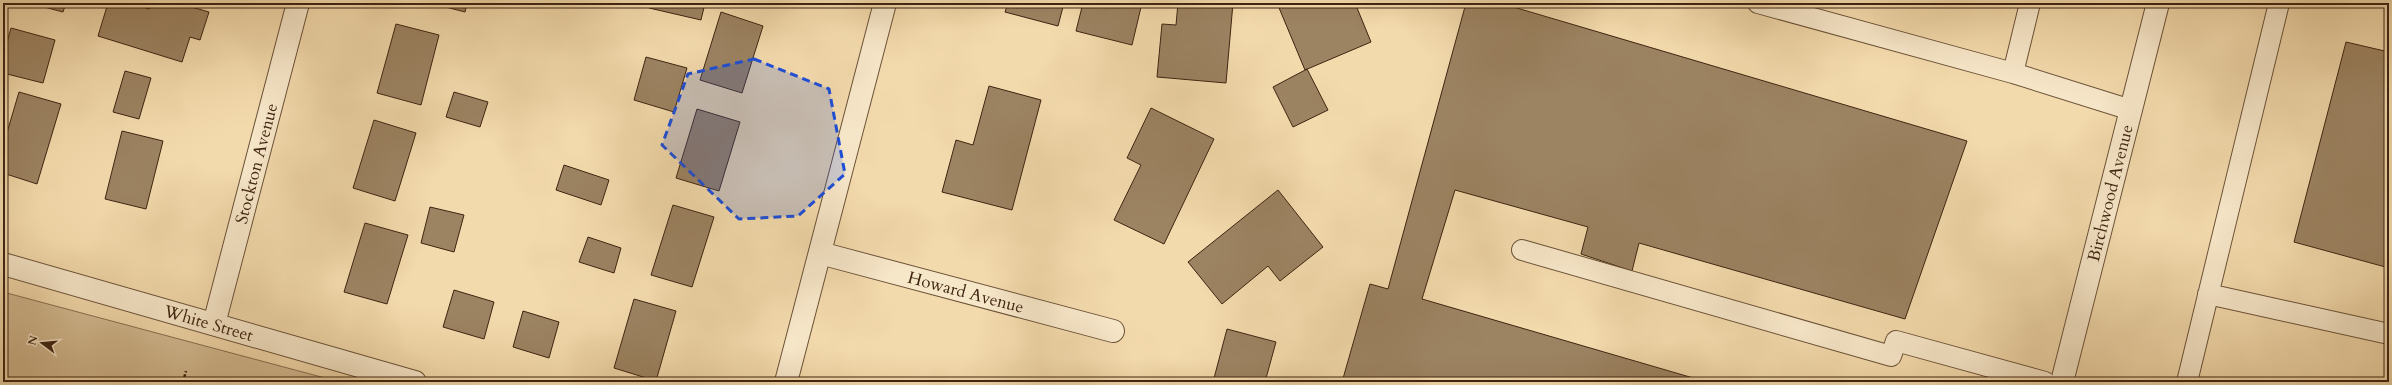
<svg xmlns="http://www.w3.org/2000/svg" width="2392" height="385" viewBox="0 0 2392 385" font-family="Cardo,serif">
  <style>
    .green { fill: #d4bb92; stroke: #897052 }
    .building { fill: #9c8362; stroke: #3e2411 }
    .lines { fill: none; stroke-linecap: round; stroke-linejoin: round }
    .lane-casing { stroke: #6b5238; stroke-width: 22 }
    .street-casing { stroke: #6b5238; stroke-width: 24 }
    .path { stroke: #3e2411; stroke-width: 2.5; stroke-dasharray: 3 2; stroke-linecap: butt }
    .lane { stroke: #f7e7c9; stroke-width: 20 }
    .street { stroke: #f7e7c9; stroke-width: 22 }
    .marked { fill: #1d4ed8; fill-opacity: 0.2; stroke: #1d4ed8; stroke-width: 3; stroke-dasharray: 8 5; stroke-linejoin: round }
    .labels { text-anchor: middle; stroke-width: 3.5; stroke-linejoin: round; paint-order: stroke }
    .street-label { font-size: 17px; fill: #3e2411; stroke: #f7e7c9 }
  </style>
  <rect width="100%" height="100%" fill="#f3daac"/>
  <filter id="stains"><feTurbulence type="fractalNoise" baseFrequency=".005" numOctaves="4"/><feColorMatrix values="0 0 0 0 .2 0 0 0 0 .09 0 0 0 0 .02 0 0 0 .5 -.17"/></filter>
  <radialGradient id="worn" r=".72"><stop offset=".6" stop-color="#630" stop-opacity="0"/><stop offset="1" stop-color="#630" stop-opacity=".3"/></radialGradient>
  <path class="green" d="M3 292 340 382H3Z"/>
  <path class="building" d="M29 3H66L63 12Z
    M108 3H131L149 9 151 3H178L209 12 200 40 190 37 182 62 98 36Z
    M430 3H467L465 12Z
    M650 3H705L701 20 649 8Z
    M1008 3H1064L1058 26 1005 12Z
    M1083 3H1142L1132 45 1076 31Z
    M1178 3H1233L1226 83 1157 77 1162 24 1176 25Z
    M1277 3H1355L1371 42 1305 70Z
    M1466 3H1500L1967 141 1905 319 1639 243 1632 271 1581 254 1588 227 1455 190 1422 299 1707 382H1342L1370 284 1388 289Z
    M721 12 763 26 742 93 700 80Z
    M396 24 439 35 421 105 377 93Z
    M11 28 55 40 43 83 3 73V57Z
    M2346 42 2389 52V268L2294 242Z
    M646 57 687 68 674 112 634 100Z
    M1307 69 1328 110 1293 127 1273 87Z
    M125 71 151 78 139 119 113 112Z
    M989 86 1041 100 1012 210 942 192 956 140 973 145Z
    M19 92 61 104 37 184 3 173V146Z
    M454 92 488 102 480 127 446 117Z
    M1151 108 1214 139 1164 244 1114 220 1141 165 1127 158Z
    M697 109 740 122 719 191 676 178Z
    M374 120 416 133 395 201 353 188Z
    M122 131 163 141 146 209 105 199Z
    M564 165 609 180 601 205 556 190Z
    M1278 190 1323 247 1280 281 1268 266 1222 304 1188 262Z
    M673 205 714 217 692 287 651 275Z
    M430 207 464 215 454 252 421 243Z
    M365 223 408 235 387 304 344 292Z
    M588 237 621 248 614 273 579 262Z
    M454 290 494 302 484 339 443 327Z
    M634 299 676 311 656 381 614 368Z
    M523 311 559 322 549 358 513 347Z
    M1227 329 1276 342 1265 382H1213Z"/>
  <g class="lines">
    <defs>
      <path id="lane" d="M1758 3 2013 73
        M2030 3 2013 73 2131 110
        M1522 250 1891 356 1896 341 2045 382
        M2208 294 2389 334
        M2187 382 2279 3"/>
      <g id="street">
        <path id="s1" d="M820 253 1113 331"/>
        <path id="s2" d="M3 264 415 382"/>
        <path id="s3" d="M214 324 298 3"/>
        <path d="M786 382 885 3"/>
        <path id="s4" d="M2062 382 2158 3"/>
      </g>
    </defs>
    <use href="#lane" class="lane-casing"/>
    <use href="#street" class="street-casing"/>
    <path class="path" d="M183 382 186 371"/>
    <use href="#lane" class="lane"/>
    <use href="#street" class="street"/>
  </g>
  <path class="marked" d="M754 59 829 89 845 174 798 216 739 219 662 145 688 74Z"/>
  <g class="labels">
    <g class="street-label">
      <text dy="6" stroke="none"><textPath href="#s3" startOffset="166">Stockton Avenue</textPath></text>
      <text dy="6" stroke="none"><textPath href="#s4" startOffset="195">Birchwood Avenue</textPath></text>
      <text dy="6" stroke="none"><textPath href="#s1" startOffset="151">Howard Avenue</textPath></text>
      <text dy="6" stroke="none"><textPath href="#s2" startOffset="214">White Street</textPath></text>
    </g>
  </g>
  <rect width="2392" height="385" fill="none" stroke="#f3daac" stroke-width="16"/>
  <rect x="4" y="4" width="2384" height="377" fill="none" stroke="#3e2411" stroke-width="2"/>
  <rect x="8" y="8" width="2376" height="369" fill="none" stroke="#3e2411"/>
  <g transform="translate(42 343) rotate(286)" stroke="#f7e7c9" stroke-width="3" paint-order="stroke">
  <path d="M0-3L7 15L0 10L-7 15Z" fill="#3e2411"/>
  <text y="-6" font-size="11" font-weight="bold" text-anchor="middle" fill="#3e2411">N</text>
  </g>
  <rect width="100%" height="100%" filter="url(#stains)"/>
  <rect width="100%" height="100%" fill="url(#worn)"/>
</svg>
